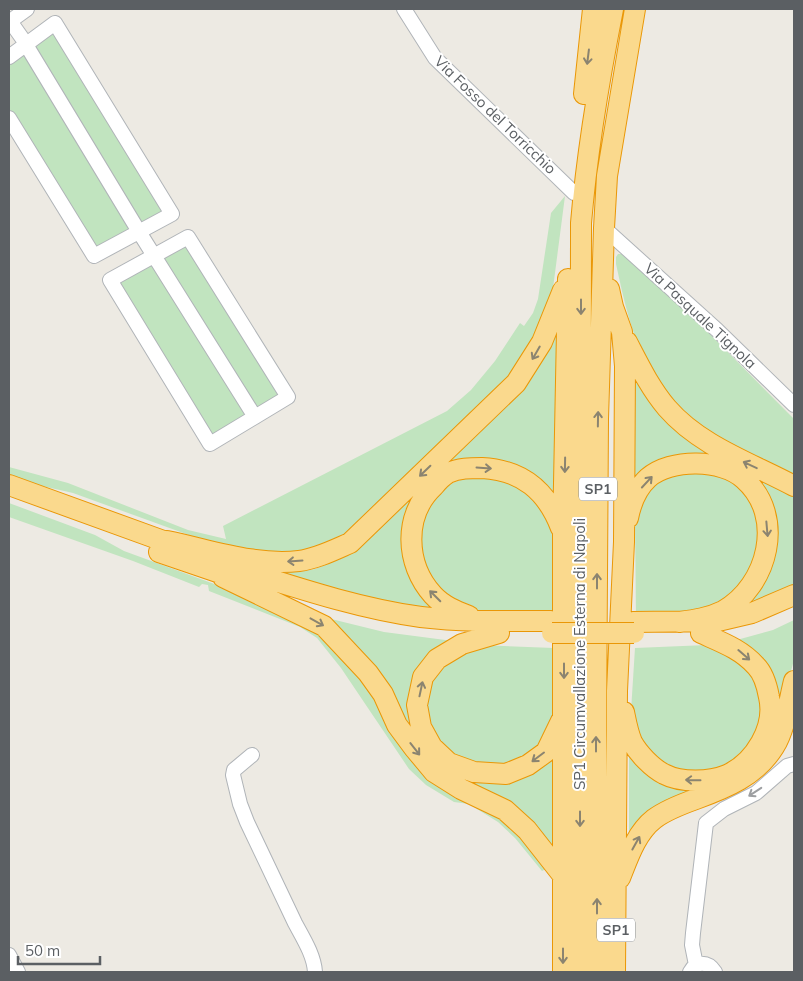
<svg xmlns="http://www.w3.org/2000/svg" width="803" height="981" viewBox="0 0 803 981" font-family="Mulish,sans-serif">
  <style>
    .green { fill: #c1e4bf }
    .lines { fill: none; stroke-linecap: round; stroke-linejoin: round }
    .minor-casing { stroke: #b0b4b8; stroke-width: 16 }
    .highway-casing { stroke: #ea9706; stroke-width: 22 }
    .minor { stroke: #fff; stroke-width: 14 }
    .highway { stroke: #fad98d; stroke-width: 20 }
    .highway-bridge-casing { stroke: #ea9706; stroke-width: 22; stroke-linecap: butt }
    .highway-bridge { stroke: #fad98d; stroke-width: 20 }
    .oneway { stroke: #8b8470 }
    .oneway2 { stroke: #9d9fa1 }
    .labels { text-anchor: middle; stroke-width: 4; stroke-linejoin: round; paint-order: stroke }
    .shield { fill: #fff; stroke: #8c8f92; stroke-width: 1 }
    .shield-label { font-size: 14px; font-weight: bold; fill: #5b5f63 }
    .street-label { font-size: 15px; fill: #5b5f63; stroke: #fff }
  </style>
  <rect width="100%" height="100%" fill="#edeae3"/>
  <path class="green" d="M54 28 166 212 139 227 30 45Z
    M24 52 133 230 96 249 9 108V63Z
    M565 196 552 296 529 358 346 540 300 557 233 551 73 493 20 481 9 477V467L68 483 188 530 226 539 223 526 447 411 471 390 495 361 520 323 524 326 533 313 538 299 551 213Z
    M188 243 283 396 258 411 161 257Z
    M618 254H623L629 257 702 326 794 419V481C746 454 679 423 651 372 632 338 624 301 616 264V257Z
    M153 262 249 416 212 438 116 282Z
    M558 324 557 496 543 481 529 471 518 466 503 462 466 463 411 512 436 609 385 603 268 571 298 572 315 569 340 559 352 552 371 537 510 403 522 388Z
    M633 373 649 392 794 495V589L746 609 776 542 727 463 634 482Z
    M675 471 725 475 748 496 760 525 757 568 720 609 636 618 635 520 646 489Z
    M468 477 511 479 529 488 555 525 556 617 472 615 454 609 418 562 423 513 442 490 450 484Z
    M9 503 95 535 124 551 288 611 347 655 407 743 511 823 548 868 542 871 515 838 498 822 469 804 454 802 426 785 409 769 341 668 317 638 300 627 209 591 208 585 202 584 199 587 133 561 9 517Z
    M327 618 384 632 453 641 445 648 415 715 470 781C513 790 528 778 557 751L558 854 445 773Z
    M794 620V660L778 719 733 641 773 630Z
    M480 645 554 648 557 711 540 750 487 773 438 746 426 709 433 680 444 663Z
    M707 645 749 667 764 703 751 747 722 768 682 773 659 762 640 740 631 711 635 648Z
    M629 756 638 760 717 783 629 839Z"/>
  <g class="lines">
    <defs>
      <path id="minor" d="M404 9 435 58 574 193
        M10 21 22 38 141 235 255 417
        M9 22 27 9
        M9 57 55 23 172 214 94 256 9 118
        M604 228 717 330 794 405
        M188 237 288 397 210 444 110 280Z
        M252 755 234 770 233 775 240 804 247 822 295 923C303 938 314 955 315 972
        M9 955 18 972
        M696 965 692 945 693 933 706 823 724 809 756 793 787 766 794 764
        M690 972C696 961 708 961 715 972"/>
      <path id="highway" d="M584 94 593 9
        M609 289 613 307 622 332 625 366 624 542 617 691 615 972
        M627 342C639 365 650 388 667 408 700 446 751 463 794 486
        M9 485 180 547
        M628 518C631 503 637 488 648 478 671 458 722 459 744 479 786 516 768 586 723 611 709 618 694 620 679 622
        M167 541C211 550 255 566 299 561 316 559 334 550 350 543L516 383 542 342 563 290
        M159 552 238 579
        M225 565C289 585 355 608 421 617 464 622 508 621 551 621
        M223 577 324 626 368 673 383 694 397 725 414 748 434 772 461 789 505 810 527 830 564 877
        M469 616C456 611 443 606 433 595 405 564 403 515 434 486 438 481 443 476 448 473 459 468 470 468 482 468 522 470 547 491 561 528
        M633 622 718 621 752 613 794 595
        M499 633 462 644 437 659 423 677 417 705 421 727 432 747 449 763 474 772 506 774 528 765 546 752 561 721
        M624 712C626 722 628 733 632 742 638 753 652 768 664 774 681 783 710 782 727 775 755 762 776 727 769 697 767 686 764 674 756 666 741 649 721 642 701 633
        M620 878C628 858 636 833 654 819 666 810 682 804 696 799 726 788 756 776 774 747 785 730 789 701 794 681
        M563 972V534L568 279
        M580 972 581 223C587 151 599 80 613 9
        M598 972 596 732 598 419 604 228 607 176 635 9"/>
    </defs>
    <use href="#minor" class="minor-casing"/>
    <use href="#highway" class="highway-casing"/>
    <use href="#minor" class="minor"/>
    <use href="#highway" class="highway"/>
    <defs>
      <path id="highway-bridge" d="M552 633H634"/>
    </defs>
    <use href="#highway-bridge" class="highway-bridge-casing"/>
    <use href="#highway-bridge" class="highway-bridge"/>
  </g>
  <defs><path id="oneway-shaft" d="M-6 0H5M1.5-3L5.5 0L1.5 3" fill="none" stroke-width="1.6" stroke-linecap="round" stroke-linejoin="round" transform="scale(1.25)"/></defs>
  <g class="oneway">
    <use href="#oneway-shaft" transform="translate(588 57) rotate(97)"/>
    <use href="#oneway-shaft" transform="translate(581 307) rotate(90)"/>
    <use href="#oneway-shaft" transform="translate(536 353) rotate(120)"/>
    <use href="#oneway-shaft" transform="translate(598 419) rotate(-89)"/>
    <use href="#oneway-shaft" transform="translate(565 465) rotate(91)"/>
    <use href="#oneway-shaft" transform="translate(750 465) rotate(-155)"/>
    <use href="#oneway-shaft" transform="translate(484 468) rotate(4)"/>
    <use href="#oneway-shaft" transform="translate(425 471) rotate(136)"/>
    <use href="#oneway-shaft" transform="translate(647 482) rotate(-47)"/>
    <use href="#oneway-shaft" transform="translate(767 529) rotate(85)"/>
    <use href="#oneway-shaft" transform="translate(295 561) rotate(176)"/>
    <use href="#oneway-shaft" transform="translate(597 581) rotate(-90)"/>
    <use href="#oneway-shaft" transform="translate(435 596) rotate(-135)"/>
    <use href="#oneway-shaft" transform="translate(317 622) rotate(29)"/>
    <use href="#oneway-shaft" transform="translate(744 655) rotate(41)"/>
    <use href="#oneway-shaft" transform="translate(564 671) rotate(90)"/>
    <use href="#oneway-shaft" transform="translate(421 689) rotate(-78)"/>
    <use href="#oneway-shaft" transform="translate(596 744) rotate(-90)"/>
    <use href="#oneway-shaft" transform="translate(415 749) rotate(52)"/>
    <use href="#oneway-shaft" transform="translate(538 757) rotate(143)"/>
    <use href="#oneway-shaft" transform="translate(693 780) rotate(-179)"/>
    <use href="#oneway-shaft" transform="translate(580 819) rotate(90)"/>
    <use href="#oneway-shaft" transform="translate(636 843) rotate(-61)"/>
    <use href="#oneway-shaft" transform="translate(597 906) rotate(-90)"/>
    <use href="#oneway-shaft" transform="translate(563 956) rotate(90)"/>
  </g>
  <use class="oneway2" href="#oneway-shaft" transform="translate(755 792) rotate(147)"/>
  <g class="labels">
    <g class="shield">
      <rect x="579" y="477.5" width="38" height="23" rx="4"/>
      <rect x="597" y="918.5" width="38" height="23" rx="4"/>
    </g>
    <g class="shield-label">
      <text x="598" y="494">SP1</text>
      <text x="616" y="935">SP1</text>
    </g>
    <g class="street-label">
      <text transform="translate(495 115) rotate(44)" y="5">Via Fosso del Torricchio</text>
      <text transform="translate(700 316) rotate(43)" y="5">Via Pasquale Tignola</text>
      <text transform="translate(580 654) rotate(-90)" y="5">SP1 Circumvallazione Esterna di Napoli</text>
    </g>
  </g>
  <rect width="803" height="981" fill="none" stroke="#5b5f63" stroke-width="20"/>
  <path d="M18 956v8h82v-8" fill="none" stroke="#5b5f63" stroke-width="2.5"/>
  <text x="25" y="956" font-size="15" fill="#5b5f63" stroke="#ffffff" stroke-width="4" paint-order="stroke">50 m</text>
</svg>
